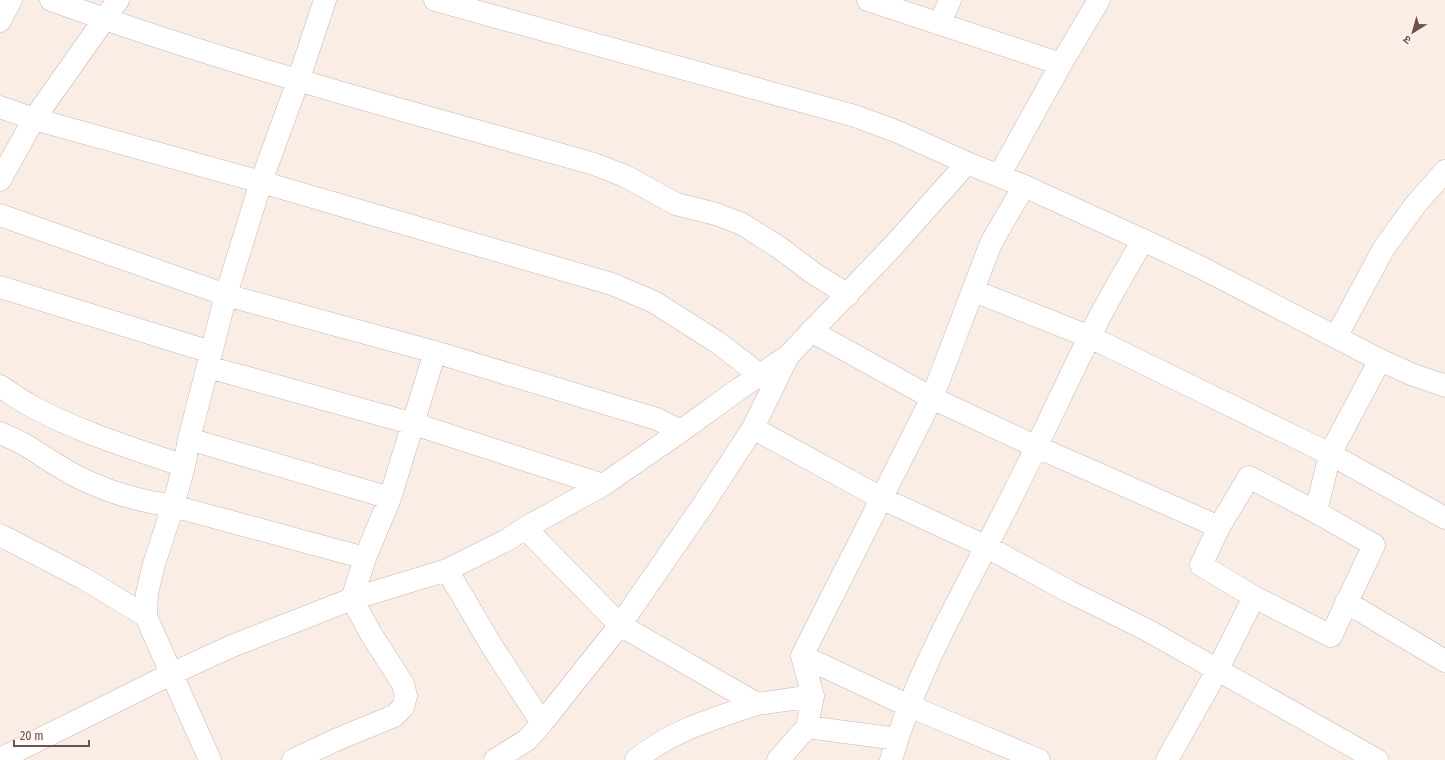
<svg xmlns="http://www.w3.org/2000/svg" width="1445" height="760" viewBox="0 0 1445 760" font-family="'Fira Sans Condensed','Noto Sans Devanagari',sans-serif">
  <style>
    .lines { fill: none; stroke-linecap: round; stroke-linejoin: round }
    .minor-casing { stroke: #cbb5b0; stroke-width: 23 }
    .tertiary-casing { stroke: #cbb5b0; stroke-width: 23 }
    .minor { stroke: #fff; stroke-width: 22 }
    .tertiary { stroke: #fff; stroke-width: 22 }
  </style>
  <rect width="100%" height="100%" fill="#f9ede6"/>
  <g class="lines">
    <defs>
      <path id="minor" d="M51 0C229 65 412 112 594 164L625 176 676 204 716 214 742 224 780 248 813 273 848 295
        M868 0 1061 64
        M0 21 11 0
        M940 23 950 0
        M0 107 34 119 261 182 612 284 654 302 717 342 760 375
        M999 176 1061 64 1099 0
        M0 180 34 119 118 0
        M0 215 226 295 435 352 657 419 681 431
        M0 287 211 352
        M974 291 1090 337 1330 454 1445 518
        M811 331 932 398 1037 447 1219 527
        M1336 337 1384 248 1416 204 1445 171
        M208 367 414 424 603 485
        M0 386C10 393 20 400 31 406 79 432 132 448 184 466
        M753 428 881 498 987 547 1068 591 1147 630 1377 760
        M0 433C9 437 19 441 27 446 48 459 68 474 91 483 117 495 145 502 173 506L365 558
        M189 439 390 498
        M1249 477 1316 512 1374 545 1331 636 1254 597 1201 565 1219 527Z
        M1316 512 1330 454 1380 360
        M525 528 620 625 757 704 813 696
        M0 535 83 578 146 616
        M447 570 493 648 542 723
        M1346 602 1445 661
        M802 656 909 706 1039 760
        M897 739 807 727 813 696 802 656 932 398 991 243 1024 186
        M0 759 171 674 232 646 352 599 447 570 507 540 525 528 603 485 681 431 739 389 788 356 894 245 967 163
        M210 760 152 630 146 616 147 593 154 564 173 506 184 466 189 439 226 295 261 182 298 81 325 0
        M293 760 338 739 394 716 403 707 406 696 403 684 371 634 352 599 365 558 390 498 435 352
        M495 760 527 740 542 723 620 625 701 508 753 428 788 356
        M636 760C672 730 713 719 757 704
        M778 760 807 727
        M891 760C915 674 961 597 1001 518 1032 458 1059 398 1089 338 1105 304 1125 272 1143 240
        M1167 760 1217 671 1254 597"/>
      <path id="tertiary" d="M435 0 855 116 898 132 967 163 1024 186 1143 240 1200 267 1380 360 1411 374 1445 386"/>
    </defs>
    <use href="#minor" class="minor-casing"/>
    <use href="#tertiary" class="tertiary-casing"/>
    <use href="#minor" class="minor"/>
    <use href="#tertiary" class="tertiary"/>
  </g>
  <g transform="translate(1413 32) rotate(217)" stroke="#fcf1eb" stroke-width="3" paint-order="stroke">
  <path d="M0-3L7 15L0 10L-7 15Z" fill="#6f514e"/>
  <text y="-6" font-size="11" font-weight="bold" text-anchor="middle" fill="#6f514e">उ</text>
  </g>
  <path d="M14 740v6h75v-6" fill="none" stroke="#6f514e" stroke-width="2"/>
  <text x="20" y="740" font-size="12" fill="#6f514e" stroke="#fcf1eb" stroke-width="3" paint-order="stroke">20 m</text>
</svg>
